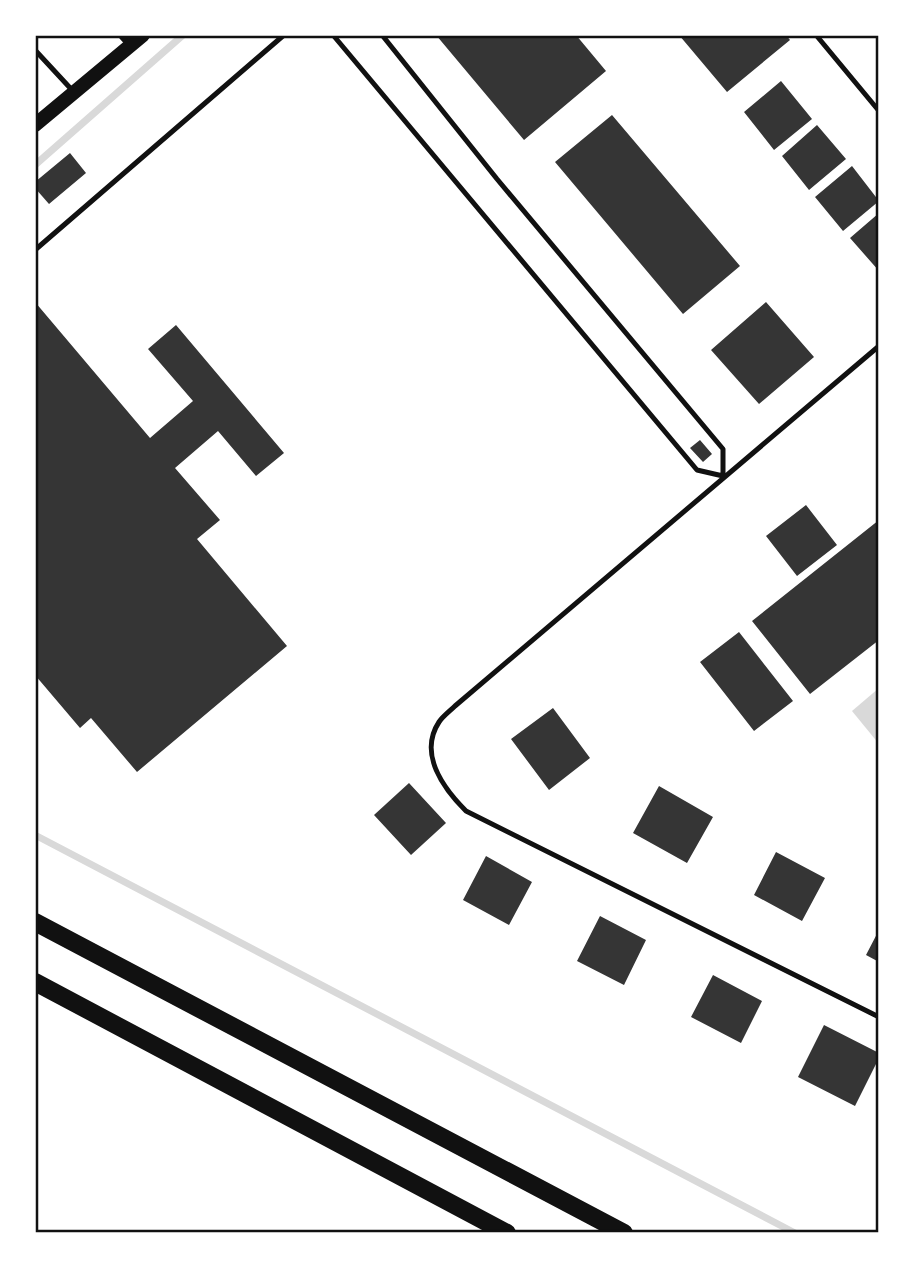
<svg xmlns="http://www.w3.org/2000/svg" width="914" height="1268" viewBox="0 0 914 1268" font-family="'Work Sans',sans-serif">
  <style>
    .water { fill: #d9d9d9 }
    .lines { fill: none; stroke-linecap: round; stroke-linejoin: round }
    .stream { stroke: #d9d9d9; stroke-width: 7 }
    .building { fill: #353535 }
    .service { stroke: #111; stroke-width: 5 }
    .minor { stroke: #111; stroke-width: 7 }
    .secondary { stroke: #111; stroke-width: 14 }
    .trunk { stroke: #111; stroke-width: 18 }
    .neatline { fill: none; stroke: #111; stroke-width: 2.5 }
  </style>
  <rect width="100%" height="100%" fill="#fff"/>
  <path class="water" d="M879 688V744L852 711Z"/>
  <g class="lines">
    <path class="stream" d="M35 165 183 35
      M35 835 795 1233"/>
  </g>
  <path class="building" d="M436 35H576L606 71 524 140Z
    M679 35H786L790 40 727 92Z
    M781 81 812 119 774 150 744 112Z
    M612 115 740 266 683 314 555 162Z
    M817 125 846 159 809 190 782 156Z
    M70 153 86 173 49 204 35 188V182Z
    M852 166 879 201 843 231 815 197Z
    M879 213V271L850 238Z
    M35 302 150 438 193 401 148 349 176 325 284 453 256 476 218 431 175 468 220 520 197 539 287 646 137 772 91 718 80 728 35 675Z
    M766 302 814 357 759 404 711 350Z
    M700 440 712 454 703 462 690 448Z
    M806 505 837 545 797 576 766 536Z
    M879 520V640L810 694 752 621Z
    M739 632 793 701 754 731 700 662Z
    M553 708 590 758 549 790 511 739Z
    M409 783 446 823 411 855 374 815Z
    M659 786 713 817 687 863 633 833Z
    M776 852 825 878 802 921 754 895Z
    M486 856 532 882 509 925 463 900Z
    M600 916 646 940 624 985 577 961Z
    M879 930V962L866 955Z
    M713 975 762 1001 741 1043 691 1017Z
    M824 1025 879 1053V1058L855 1106 798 1077Z"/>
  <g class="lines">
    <path class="service" d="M333 35 697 470 723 476V449L497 179 382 35
      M816 35 879 111
      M35 50 72 90
      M35 250 284 35
      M879 346 455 706C450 711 443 716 439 722 418 754 444 789 466 811L879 1017"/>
    <path class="minor" d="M121 35 130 45"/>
    <path class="secondary" d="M35 125 143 35"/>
    <path class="trunk" d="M35 922 624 1233
      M35 982 507 1233"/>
  </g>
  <rect width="914" height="1268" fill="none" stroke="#ffffff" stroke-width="74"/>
  <rect x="37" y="37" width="840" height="1194" class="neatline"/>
</svg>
